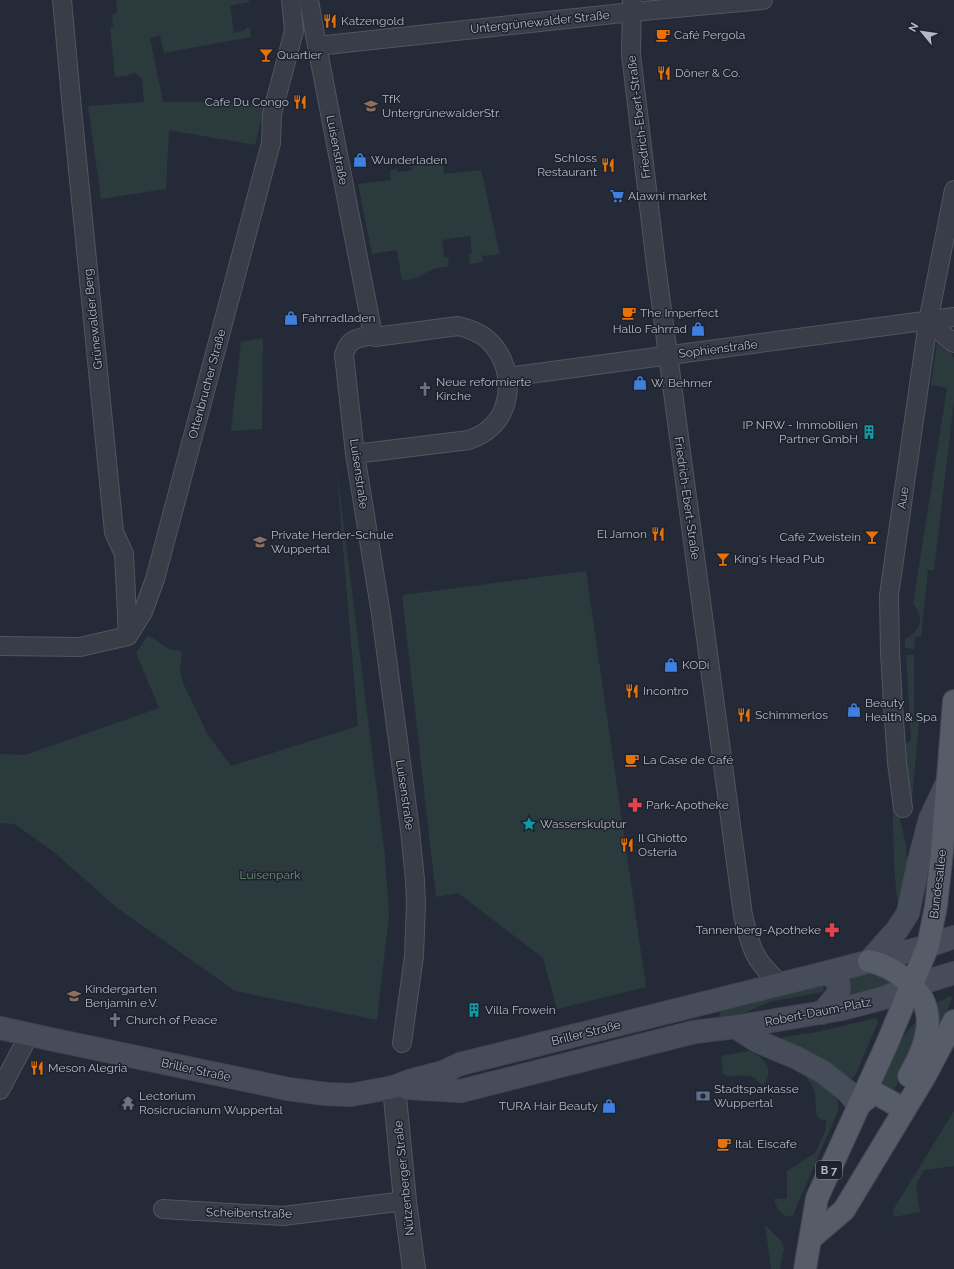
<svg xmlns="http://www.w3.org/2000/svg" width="954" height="1269" viewBox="0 0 954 1269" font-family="Raleway,sans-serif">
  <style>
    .green { fill: #2b3a3d }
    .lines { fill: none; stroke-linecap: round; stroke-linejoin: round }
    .minor-casing { stroke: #505560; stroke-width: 20 }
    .tertiary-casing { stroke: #505560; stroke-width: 24 }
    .secondary-casing { stroke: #414651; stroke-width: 24 }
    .primary-casing { stroke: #414651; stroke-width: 24 }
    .minor { stroke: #383d48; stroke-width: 18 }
    .tertiary { stroke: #383d48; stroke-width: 22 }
    .secondary { stroke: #474c5b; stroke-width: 22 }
    .primary { stroke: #565c68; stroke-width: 22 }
    .labels { text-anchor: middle; stroke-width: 3; stroke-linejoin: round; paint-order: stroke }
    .shield { fill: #1d222d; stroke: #868b97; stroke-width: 1 }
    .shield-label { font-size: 11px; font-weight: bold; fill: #b3b8c4 }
    .poi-label { font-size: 12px; fill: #b3b8c4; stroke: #1d222d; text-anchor: start }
    .street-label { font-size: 12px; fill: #b3b8c4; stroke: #1d222d }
    .park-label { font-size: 12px; fill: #6d927a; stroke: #1d222d }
  </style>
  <rect width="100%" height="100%" fill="#252a38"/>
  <path class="green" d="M116 0H249V2L230 6 234 33 246 30V28H250L251 37 164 53 160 36 150 38 163 102H238L264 108 255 145 169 130 166 189 101 199 88 106 144 102 142 79 136 73 129 74V76L115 77 110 28 113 27 112 14 117 13Z
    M443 162 444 174 481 170 500 254 482 256 483 262 470 264 469 254H472L470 236 442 240 444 257H448L449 266 433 269 416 278 402 281 397 250 372 254 358 184 391 180 390 170 397 169 398 172 412 170 411 166Z
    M263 338 262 429 231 431 241 342Z
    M937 343C945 347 950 350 954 358V401L934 570H928L921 637H915L914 649 905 648V639C920 630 926 619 913 604L947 388 931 385Z
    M336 463 385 856 389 916 377 1020 235 991 116 907 55 853 15 824 0 823V754L25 755 159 708 136 653 148 635 169 649 182 651 180 670 183 683 208 735 231 766 358 726Z
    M586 571 646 987 557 1009 543 958 458 893 436 897 402 595Z
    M906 655H914V720L919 721 911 812H908L905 745 911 740Z
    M892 782 906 845 907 860 902 902 897 899 894 866Z
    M862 973 878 974 891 979 892 983 890 985 846 998 850 987 849 977Z
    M821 984 824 986 823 992 769 1002 742 1014 719 1018 720 1009Z
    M950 996 952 998 941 1026H937L935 1004Z
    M876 1018 878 1022 856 1074 854 1077 850 1079 780 1039 784 1037 817 1032Z
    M917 1022 920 1023 913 1055 894 1090 882 1083C891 1064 899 1034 917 1022Z
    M749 1051C766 1058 775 1070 763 1086 760 1083 756 1079 753 1077 743 1073 732 1079 723 1074L721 1056Z
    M805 1073C822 1083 841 1087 838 1111L793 1215 788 1217C780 1213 776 1208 774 1199L787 1198V1171L815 1153 826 1129V1120C822 1120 819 1119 817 1116 815 1110 816 1097 814 1090 812 1083 806 1079 805 1073Z
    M954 1111V1166L924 1170 916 1185 920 1212 894 1217 893 1210Z
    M765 1225 781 1241 784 1248 780 1269H771Z"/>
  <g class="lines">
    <defs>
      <path id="minor" d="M62 0 72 109 114 532 124 554 128 636
        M309 0 317 46 373 335
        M632 0 631 54 656 265 743 915C751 949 754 961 781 984
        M317 46 632 12 763 0
        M928 322 954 343
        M507 377 954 317
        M355 454 469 440C477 437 484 434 490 428 517 405 512 356 483 336 475 331 467 328 458 326L375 337 373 335C357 339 349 337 344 355L355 454 381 614 410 830 415 880 416 904 414 956 402 1043
        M0 646 80 647 128 636 143 612 155 579 271 143 272 114 294 31 291 0
        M903 808 897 763 893 705 890 652 889 595 928 322 954 190
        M0 1090 29 1035
        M163 1209 283 1216 405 1201"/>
      <path id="tertiary" d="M394 1087 405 1201 414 1269"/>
      <path id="secondary" d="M869 961 897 930 908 913 919 861 930 819 947 783
        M822 1013C834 998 852 985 825 973
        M735 1027 757 1041 797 1058 823 1072 847 1091 859 1105
        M0 1028 50 1039 288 1089 326 1094 351 1095 394 1087 412 1080 443 1072 460 1064 825 973 928 946 954 937
        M407 1088 461 1091 694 1032 735 1027 842 1009 884 998 912 986 954 973"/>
      <path id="primary" d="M869 961C883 964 896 971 907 981 913 987 919 992 923 1000 935 1025 922 1054 909 1076
        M859 1105 871 1095 877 1094 893 1103
        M810 1239 844 1210 925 1076 954 1021
        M805 1269 817 1198 886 1046 928 946 936 906 942 852 954 701"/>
    </defs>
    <use href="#minor" class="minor-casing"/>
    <use href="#tertiary" class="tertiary-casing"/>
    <use href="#secondary" class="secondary-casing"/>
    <use href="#primary" class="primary-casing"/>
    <use href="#minor" class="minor"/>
    <use href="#tertiary" class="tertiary"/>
    <use href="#secondary" class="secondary"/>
    <use href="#primary" class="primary"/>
  </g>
  <defs>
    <symbol id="restaurant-bare" viewBox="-9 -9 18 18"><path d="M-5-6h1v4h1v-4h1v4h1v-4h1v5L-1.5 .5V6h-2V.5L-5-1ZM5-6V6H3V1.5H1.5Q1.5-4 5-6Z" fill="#e8710a" stroke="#1d222d" stroke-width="2.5" paint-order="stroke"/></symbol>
    <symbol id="cafe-bare" viewBox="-9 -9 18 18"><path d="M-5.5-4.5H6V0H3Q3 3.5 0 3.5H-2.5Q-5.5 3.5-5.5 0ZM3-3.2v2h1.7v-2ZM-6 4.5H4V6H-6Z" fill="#e8710a" stroke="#1d222d" stroke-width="2.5" paint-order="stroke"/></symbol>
    <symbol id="bar-bare" viewBox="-9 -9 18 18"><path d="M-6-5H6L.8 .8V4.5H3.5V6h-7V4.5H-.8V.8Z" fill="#e8710a" stroke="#1d222d" stroke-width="2.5" paint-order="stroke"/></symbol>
    <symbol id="school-bare" viewBox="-9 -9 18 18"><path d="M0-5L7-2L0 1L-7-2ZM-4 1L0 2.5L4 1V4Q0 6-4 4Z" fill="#8d6e63" stroke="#1d222d" stroke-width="2.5" paint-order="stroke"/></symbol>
    <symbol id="shop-bare" viewBox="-9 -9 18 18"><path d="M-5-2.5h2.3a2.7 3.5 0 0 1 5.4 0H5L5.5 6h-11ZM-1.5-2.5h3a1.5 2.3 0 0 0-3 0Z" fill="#3f7fe0" stroke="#1d222d" stroke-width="2.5" paint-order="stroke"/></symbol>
    <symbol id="supermarket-bare" viewBox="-9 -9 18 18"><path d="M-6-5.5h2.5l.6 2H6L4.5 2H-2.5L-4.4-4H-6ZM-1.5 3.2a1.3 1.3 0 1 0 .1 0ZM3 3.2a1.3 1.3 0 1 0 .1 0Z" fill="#3f7fe0" stroke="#1d222d" stroke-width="2.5" paint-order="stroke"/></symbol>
    <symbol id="church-bare" viewBox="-9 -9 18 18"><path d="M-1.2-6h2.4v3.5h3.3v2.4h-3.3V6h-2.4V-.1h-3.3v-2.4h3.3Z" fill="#6b7280" stroke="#1d222d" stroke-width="2.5" paint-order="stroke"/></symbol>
    <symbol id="building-bare" viewBox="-9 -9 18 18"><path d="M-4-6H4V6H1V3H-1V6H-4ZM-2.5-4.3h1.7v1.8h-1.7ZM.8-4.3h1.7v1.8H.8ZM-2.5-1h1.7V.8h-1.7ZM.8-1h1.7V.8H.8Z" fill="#0f9aa8" stroke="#1d222d" stroke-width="2.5" paint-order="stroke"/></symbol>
    <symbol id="pharmacy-bare" viewBox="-9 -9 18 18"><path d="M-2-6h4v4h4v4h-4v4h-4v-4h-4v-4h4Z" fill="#e0444e" stroke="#1d222d" stroke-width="2.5" paint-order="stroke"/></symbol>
    <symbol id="sight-bare" viewBox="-9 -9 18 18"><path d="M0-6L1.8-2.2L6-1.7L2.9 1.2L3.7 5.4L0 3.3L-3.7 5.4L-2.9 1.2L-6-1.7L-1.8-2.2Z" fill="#0f9aa8" stroke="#1d222d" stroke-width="2.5" paint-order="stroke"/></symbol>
    <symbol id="bank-bare" viewBox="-9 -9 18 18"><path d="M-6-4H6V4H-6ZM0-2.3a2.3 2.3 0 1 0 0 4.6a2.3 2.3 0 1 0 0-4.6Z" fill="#5c6f8a" stroke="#1d222d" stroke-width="2.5" paint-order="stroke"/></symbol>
    <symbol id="temple-bare" viewBox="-9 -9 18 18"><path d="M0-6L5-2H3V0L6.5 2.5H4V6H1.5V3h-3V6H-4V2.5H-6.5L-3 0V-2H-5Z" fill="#6b7280" stroke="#1d222d" stroke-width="2.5" paint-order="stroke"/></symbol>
  </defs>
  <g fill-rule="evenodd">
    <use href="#restaurant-bare" x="320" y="11" width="20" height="20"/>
    <use href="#cafe-bare" x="653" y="25" width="20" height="20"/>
    <use href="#bar-bare" x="256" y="45" width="20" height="20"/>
    <use href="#restaurant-bare" x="654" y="63" width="20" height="20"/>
    <use href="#restaurant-bare" x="290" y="92" width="20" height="20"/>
    <use href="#school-bare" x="361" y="96" width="20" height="20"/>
    <use href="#shop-bare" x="350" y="150" width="20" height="20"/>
    <use href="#restaurant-bare" x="598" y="155" width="20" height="20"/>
    <use href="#supermarket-bare" x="607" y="186" width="20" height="20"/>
    <use href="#cafe-bare" x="619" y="303" width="20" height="20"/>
    <use href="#shop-bare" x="281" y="308" width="20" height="20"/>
    <use href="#shop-bare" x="688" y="319" width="20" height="20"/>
    <use href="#shop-bare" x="630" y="373" width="20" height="20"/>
    <use href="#church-bare" x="415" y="379" width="20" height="20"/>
    <use href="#building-bare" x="859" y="422" width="20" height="20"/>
    <use href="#restaurant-bare" x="648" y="524" width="20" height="20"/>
    <use href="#bar-bare" x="862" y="527" width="20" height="20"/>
    <use href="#school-bare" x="250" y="532" width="20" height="20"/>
    <use href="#bar-bare" x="713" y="549" width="20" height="20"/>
    <use href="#shop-bare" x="661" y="655" width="20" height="20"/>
    <use href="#restaurant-bare" x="622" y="681" width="20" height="20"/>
    <use href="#shop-bare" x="844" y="700" width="20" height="20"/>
    <use href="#restaurant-bare" x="734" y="705" width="20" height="20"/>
    <use href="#cafe-bare" x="622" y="750" width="20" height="20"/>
    <use href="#pharmacy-bare" x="625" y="795" width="20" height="20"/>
    <use href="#sight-bare" x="519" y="814" width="20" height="20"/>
    <use href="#restaurant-bare" x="617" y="835" width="20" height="20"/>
    <use href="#pharmacy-bare" x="822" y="920" width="20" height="20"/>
    <use href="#school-bare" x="64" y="986" width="20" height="20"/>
    <use href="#building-bare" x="464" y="1000" width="20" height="20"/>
    <use href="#church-bare" x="105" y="1010" width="20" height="20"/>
    <use href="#restaurant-bare" x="27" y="1058" width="20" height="20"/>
    <use href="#bank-bare" x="693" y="1086" width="20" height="20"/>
    <use href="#temple-bare" x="118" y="1093" width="20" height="20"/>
    <use href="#shop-bare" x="599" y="1096" width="20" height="20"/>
    <use href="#cafe-bare" x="714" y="1134" width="20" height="20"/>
  </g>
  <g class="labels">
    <rect class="shield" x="816" y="1161" width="26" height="18" rx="3"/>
    <g class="shield-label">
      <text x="829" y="1174">B 7</text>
    </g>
    <g class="poi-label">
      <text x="341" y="25">Katzengold</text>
      <text x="674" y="39">Café Pergola</text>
      <text x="277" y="59">Quartier</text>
      <text x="675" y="77">Döner &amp; Co.</text>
      <text x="382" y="103">TfK<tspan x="382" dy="14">UntergrünewalderStr.</tspan></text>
      <text x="289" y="106" text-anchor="end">Cafe Du Congo</text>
      <text x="597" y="162" text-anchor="end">Schloss<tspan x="597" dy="14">Restaurant</tspan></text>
      <text x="371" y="164">Wunderladen</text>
      <text x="628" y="200">Alawni market</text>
      <text x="640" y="317">The Imperfect</text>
      <text x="302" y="322">Fahrradladen</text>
      <text x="687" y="333" text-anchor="end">Hallo Fahrrad</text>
      <text x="436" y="386">Neue reformierte<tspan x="436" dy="14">Kirche</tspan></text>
      <text x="651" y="387">W. Behmer</text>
      <text x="858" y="429" text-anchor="end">IP NRW - Immobilien<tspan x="858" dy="14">Partner GmbH</tspan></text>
      <text x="647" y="538" text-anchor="end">El Jamon</text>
      <text x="271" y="539">Private Herder-Schule<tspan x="271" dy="14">Wuppertal</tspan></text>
      <text x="861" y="541" text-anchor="end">Café Zweistein</text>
      <text x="734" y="563">King's Head Pub</text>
      <text x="682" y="669">KODi</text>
      <text x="643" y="695">Incontro</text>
      <text x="865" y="707">Beauty<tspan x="865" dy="14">Health &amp; Spa</tspan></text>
      <text x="755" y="719">Schimmerlos</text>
      <text x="643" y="764">La Case de Café</text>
      <text x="646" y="809">Park-Apotheke</text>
      <text x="540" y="828">Wasserskulptur</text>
      <text x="638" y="842">Il Ghiotto<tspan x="638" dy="14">Osteria</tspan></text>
      <text x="821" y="934" text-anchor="end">Tannenberg-Apotheke</text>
      <text x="85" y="993">Kindergarten<tspan x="85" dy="14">Benjamin e.V.</tspan></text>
      <text x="485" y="1014">Villa Frowein</text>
      <text x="126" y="1024">Church of Peace</text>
      <text x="48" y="1072">Meson Alegria</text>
      <text x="714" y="1093">Stadtsparkasse<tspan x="714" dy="14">Wuppertal</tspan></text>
      <text x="139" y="1100">Lectorium<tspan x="139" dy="14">Rosicrucianum Wuppertal</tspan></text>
      <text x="598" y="1110" text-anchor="end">TURA Hair Beauty</text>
      <text x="735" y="1148">Ital. Eiscafe</text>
    </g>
    <g class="street-label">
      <text transform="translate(540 22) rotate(-6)" y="4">Untergrünewalder Straße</text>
      <text transform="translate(639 117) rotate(-97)" y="4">Friedrich-Ebert-Straße</text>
      <text transform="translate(337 150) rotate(79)" y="4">Luisenstraße</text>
      <text transform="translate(93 319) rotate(-96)" y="4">Grünewalder Berg</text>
      <text transform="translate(718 349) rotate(-7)" y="4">Sophienstraße</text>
      <text transform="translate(207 384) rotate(-75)" y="4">Ottenbrucher Straße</text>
      <text transform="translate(359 474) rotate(82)" y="4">Luisenstraße</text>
      <text transform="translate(687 498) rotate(82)" y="4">Friedrich-Ebert-Straße</text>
      <text transform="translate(903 498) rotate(-82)" y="4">Aue</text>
      <text transform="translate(405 795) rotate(82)" y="4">Luisenstraße</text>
      <text transform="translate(938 884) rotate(-83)" y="4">Bundesallee</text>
      <text transform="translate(818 1012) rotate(-11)" y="4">Robert-Daum-Platz</text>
      <text transform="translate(586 1033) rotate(-14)" y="4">Briller Straße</text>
      <text transform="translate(196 1070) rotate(12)" y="4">Briller Straße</text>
      <text transform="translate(404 1178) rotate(-96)" y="4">Nützenberger Straße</text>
      <text transform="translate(249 1213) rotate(1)" y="4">Scheibenstraße</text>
    </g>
    <g class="park-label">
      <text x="270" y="879">Luisenpark</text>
    </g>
  </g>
  <g transform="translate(922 32) rotate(299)" stroke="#1d222d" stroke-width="3" paint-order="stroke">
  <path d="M0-3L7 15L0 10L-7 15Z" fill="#b3b8c4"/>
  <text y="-6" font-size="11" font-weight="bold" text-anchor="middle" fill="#b3b8c4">N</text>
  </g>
</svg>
